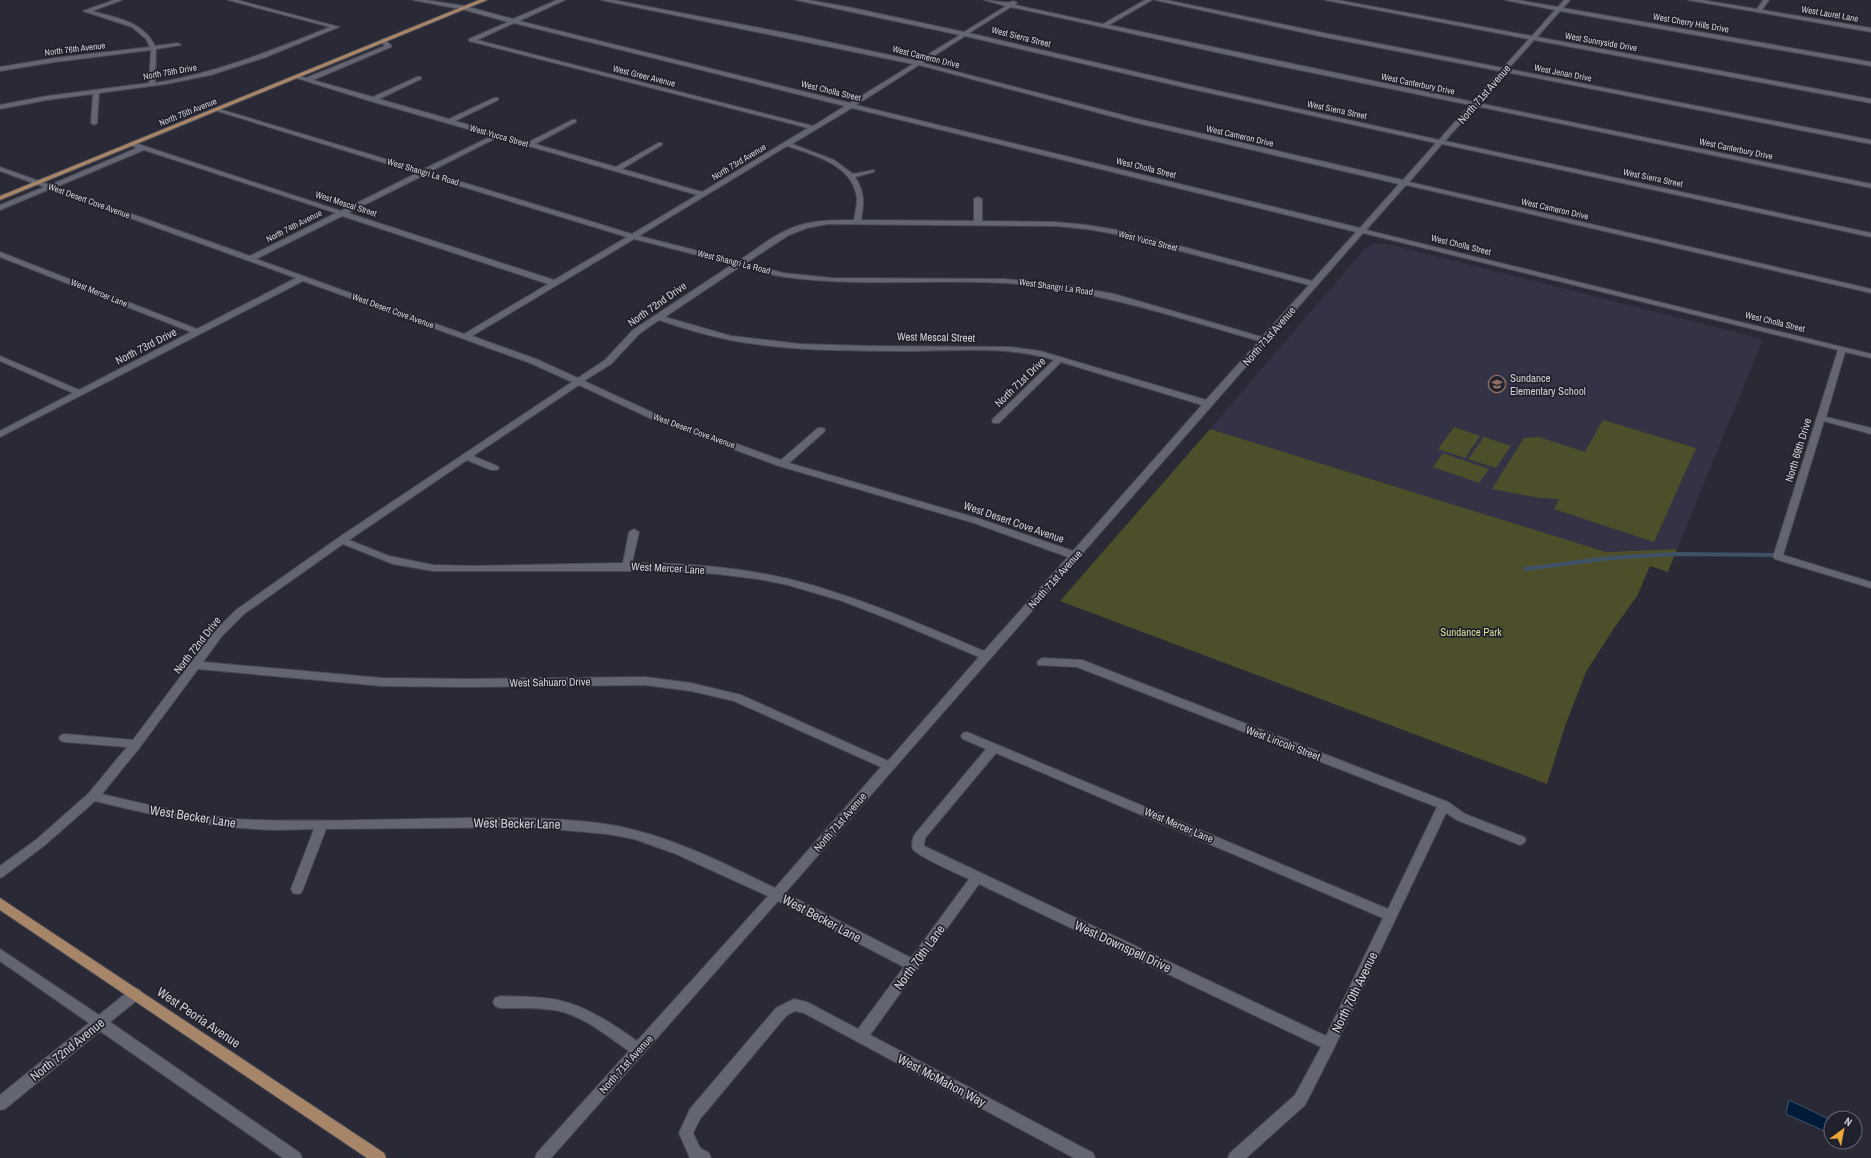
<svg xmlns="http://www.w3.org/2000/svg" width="1871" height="1158" viewBox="0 0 1871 1158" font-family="'Archivo Narrow',sans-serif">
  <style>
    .built { fill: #333345 }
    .green { fill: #4c4f2a }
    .water { fill: #001b37; stroke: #3f5268 }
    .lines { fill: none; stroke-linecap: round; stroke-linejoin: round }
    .stream { stroke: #3f5268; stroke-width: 4 }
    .minor-casing { stroke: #484852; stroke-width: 2 }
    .major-casing { stroke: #484852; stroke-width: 2 }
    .minor { fill: #646573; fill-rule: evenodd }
    .major { fill: #a78569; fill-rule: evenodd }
    .labels { text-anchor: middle; stroke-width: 3.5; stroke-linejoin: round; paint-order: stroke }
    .far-street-label { font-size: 9px; fill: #d1d1d9; stroke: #21212d }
    .street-label { font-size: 11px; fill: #d1d1d9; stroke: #21212d }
    .poi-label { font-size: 11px; fill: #d1d1d9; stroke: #21212d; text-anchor: start }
    .park-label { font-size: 11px; fill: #d6dd94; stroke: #21212d }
    .near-street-label { font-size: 13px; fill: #d1d1d9; stroke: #21212d }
  </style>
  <rect width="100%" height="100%" fill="#2a2a37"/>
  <path class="built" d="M1373 244H1387L1763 339 1677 549 1606 552 1210 429 1364 250Z"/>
  <path class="green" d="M1603 420 1696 448 1654 542 1554 509 1559 499 1541 498 1492 489 1524 438 1539 437 1585 452Z
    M1454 427 1480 436 1465 458 1438 449Z
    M1210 429 1606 552 1677 549 1668 572 1650 566 1637 596 1614 628 1586 672 1565 726 1547 784 1060 601Z
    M1484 437 1511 446 1496 468 1468 459Z
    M1443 453 1489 469 1479 483 1433 467Z"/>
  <path class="water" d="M1789 1100 1831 1120V1134L1786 1114Z"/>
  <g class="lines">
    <path class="stream" d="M1525 569 1610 558 1676 554 1778 555"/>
    <defs>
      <path id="minor" d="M114 0H122L92 11C116 18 143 21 155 46L178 43 181 45 156 49 155 83C217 73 273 50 330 27L228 0H237L339 27 266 57 211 75 166 84 99 93 97 123 94 125 91 123 93 94 47 100 0 109V105L47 96 149 83 151 50 55 62 0 71V67L55 58 150 47 146 39 132 27 83 11Z
        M413 0H426L465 6 513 19 557 0H565L519 21 850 103 913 64 601 0H613L791 34 917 61 960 35 796 0H808L848 7 964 32 1006 6 984 0C994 0 1006 5 1014 1L1017 3 1015 5 1103 24 1145 0H1152L1109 25 1473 102 1500 71 1324 37 1155 0H1166L1324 33 1503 68 1529 39 1325 0H1337L1532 36 1555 10 1505 0H1517L1558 7 1564 0H1570L1563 8 1871 62V66L1560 11 1537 37 1871 99V103L1534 40 1508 69 1871 140V144L1506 72 1478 103 1871 184V188L1476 106 1445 141 1871 233V237L1442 144 1409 182 1871 289V293L1406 185 1366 230 1871 354V358L1845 352 1826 417 1871 428V434L1824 421 1783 555 1871 582V588L1775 559 1773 557 1838 350 1363 233 785 893 911 958 969 879C960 875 915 855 913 849 911 845 913 838 915 834L986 749 963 739 961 736 963 733 967 732 1388 909 1437 807 1077 667 1038 665 1037 662 1042 658 1082 660 1448 802 1465 814 1524 837 1526 840 1524 843 1520 845 1457 820 1446 813 1334 1048 1305 1105 1246 1158H1228L1230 1153 1295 1095 1321 1047 979 884 870 1035 1093 1153 1095 1158H1074L804 1013 795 1011 786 1016 700 1119 693 1133 700 1148 709 1153 711 1158H690L679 1133 690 1109 776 1008 794 999 807 1002 858 1029 904 967 778 901 551 1158H535L537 1153 629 1051C607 1036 585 1017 559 1011 540 1007 520 1008 500 1008L495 1006 493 1002 495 998 500 996C519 997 539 996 558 1000 588 1007 613 1024 637 1041L768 896 676 854 634 839 607 834 530 827 326 829 303 889 301 893 297 894 293 893 291 889 314 829C295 829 275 831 256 829 201 826 148 814 95 801L45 845 4 876 0 878V866L37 839 89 793 127 747 65 742 61 741 59 738 61 735 65 734 133 740 214 632 236 610 338 538 572 382 530 363 303 281 0 437V431L73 393 0 361V356L79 390 191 332 0 257V252L197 329 296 278 50 189 0 210V205L44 187 0 171V167L50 185 137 148 130 145V143L132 142 341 211 417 173 214 110 219 109 422 170 492 136 370 101 293 77 296 75 306 78 385 46 380 41 383 39 391 45V47L313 80 373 97 417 77H421V79L379 99 449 119 494 98H498V100L455 121 529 142 572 120H576V122L535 144 616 167 658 143H662V145L622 169 702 192 808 128 469 41V39L508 22 465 10ZM1011 7 1270 64 1470 105 1439 140 1187 84 969 33ZM514 23 845 106 813 126 477 40ZM965 36 1187 88 1436 143 1403 180 1134 118 923 63ZM919 65 1133 122 1399 184 1360 228 856 105ZM852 108 1356 232 1312 281 1123 231 1087 225 1055 222 982 221V199L978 197 974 199V221L861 220C864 204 865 192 855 177L874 172V170L853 174 834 160 792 144ZM498 137 697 195 632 234 429 172ZM787 146C814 155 854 165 857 199 857 206 855 213 854 220 830 220 805 220 783 232 767 240 753 252 738 261L639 236ZM144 150 336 213 250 256 56 187ZM424 175 627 237 554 280 348 213ZM342 216 548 284 464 334 256 259ZM828 224 1055 226 1087 229 1120 235 1309 285 1262 337 1114 294 1065 285 1005 279 832 278 783 273 746 263 789 235 807 228ZM634 239 733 264 633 330 605 360 578 378 536 359 472 336ZM741 266C755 270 770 275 785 277 858 287 932 279 1005 283 1093 289 1175 317 1259 341L1206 400 1040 351 1010 347 870 346 800 344 731 336 665 317ZM659 320C682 328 706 335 730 340 787 351 847 351 905 351 954 351 1006 345 1054 360L993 419 992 421 993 423H999L1061 362 1202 405 1073 551 980 519 789 463 824 432 825 430 824 428H818L781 460 660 416 584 381 611 364 639 334ZM579 385 654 420 779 466 974 523 1068 557 984 651C920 624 857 596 789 579 738 567 684 563 632 563L639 532 634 529 629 532 623 563 474 566 433 565 389 556 349 540 467 460 491 470H497L499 468 497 466 473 456ZM343 544 393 564 433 571H677L717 574 758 579 788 585 842 601 899 623 979 657 888 761 741 695 691 683 645 677 466 679 382 678 203 662 222 636 244 614ZM198 669 382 686 466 687 645 685 691 691 734 701 881 767 775 888C725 864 673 837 617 826 567 817 516 818 466 818 397 819 327 822 258 820 206 819 152 806 102 794L140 747ZM996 753 1383 918 1326 1036 924 846 925 838Z
        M1688 0H1701L1757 9 1763 0H1769L1762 10 1871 28V32Z
        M0 949 99 1015 130 990 135 988 140 990 142 994 140 998 110 1022 300 1153 302 1158H283L100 1031 5 1109 0 1110V1095L89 1023 0 961Z"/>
      <path id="major" d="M479 0H487L0 200V196Z
        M0 898 384 1153 386 1158H367L0 910Z"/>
    </defs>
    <use href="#minor" class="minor-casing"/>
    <use href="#major" class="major-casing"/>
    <use href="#minor" class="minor"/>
    <use href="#major" class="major"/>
  </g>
  <defs>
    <symbol id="school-ring" viewBox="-11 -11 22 22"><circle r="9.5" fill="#21212d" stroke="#8d6e63" stroke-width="1.5"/><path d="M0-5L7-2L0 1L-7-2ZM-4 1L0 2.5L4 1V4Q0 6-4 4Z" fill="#8d6e63"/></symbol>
  </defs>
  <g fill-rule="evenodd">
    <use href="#school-ring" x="1487" y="374" width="20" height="20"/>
  </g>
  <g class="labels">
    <g class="far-street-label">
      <text transform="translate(1830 14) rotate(10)" y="3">West Laurel Lane</text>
      <text transform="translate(1691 23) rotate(10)" y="3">West Cherry Hills Drive</text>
      <text transform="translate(1021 37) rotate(14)" y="3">West Sierra Street</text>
      <text transform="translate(1601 42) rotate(10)" y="3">West Sunnyside Drive</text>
      <text transform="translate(75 49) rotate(-7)" y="3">North 76th Avenue</text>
      <text transform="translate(926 57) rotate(14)" y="3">West Cameron Drive</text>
      <text transform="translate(170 72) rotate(-10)" y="3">North 75th Drive</text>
      <text transform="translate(1563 73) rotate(11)" y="3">West Jenan Drive</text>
      <text transform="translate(644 76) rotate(14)" y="3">West Greer Avenue</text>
      <text transform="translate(1418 84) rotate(12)" y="3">West Canterbury Drive</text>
      <text transform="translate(831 91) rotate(14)" y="3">West Cholla Street</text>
      <text transform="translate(1337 110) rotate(12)" y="3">West Sierra Street</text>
      <text transform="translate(188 112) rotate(-22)" y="3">North 75th Avenue</text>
      <text transform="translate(499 136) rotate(16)" y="3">West Yucca Street</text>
      <text transform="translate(1240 136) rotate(13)" y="3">West Cameron Drive</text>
      <text transform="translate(1736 149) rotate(12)" y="3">West Canterbury Drive</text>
      <text transform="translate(739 162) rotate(-31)" y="3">North 73rd Avenue</text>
      <text transform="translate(1146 168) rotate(14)" y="3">West Cholla Street</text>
      <text transform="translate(423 172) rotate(17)" y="3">West Shangri La Road</text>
      <text transform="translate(1653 178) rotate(12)" y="3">West Sierra Street</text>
      <text transform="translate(89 201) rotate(20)" y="3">West Desert Cove Avenue</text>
      <text transform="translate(346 204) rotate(18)" y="3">West Mescal Street</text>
      <text transform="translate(1555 209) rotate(13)" y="3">West Cameron Drive</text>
      <text transform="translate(294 226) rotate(-27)" y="3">North 74th Avenue</text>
      <text transform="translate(1148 241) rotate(14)" y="3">West Yucca Street</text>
      <text transform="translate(1461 245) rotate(14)" y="3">West Cholla Street</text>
      <text transform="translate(734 262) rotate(14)" y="3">West Shangri La Road</text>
      <text transform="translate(1056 287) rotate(8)" y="3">West Shangri La Road</text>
      <text transform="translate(99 293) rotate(22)" y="3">West Mercer Lane</text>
      <text transform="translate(393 311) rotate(20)" y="3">West Desert Cove Avenue</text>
      <text transform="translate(1775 322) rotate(14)" y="3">West Cholla Street</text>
      <text transform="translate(694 431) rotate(20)" y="3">West Desert Cove Avenue</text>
    </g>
    <g class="street-label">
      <text transform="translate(1484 94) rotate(-49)" y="4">North 71st Avenue</text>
      <text transform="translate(657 304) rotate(-35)" y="4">North 72nd Drive</text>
      <text transform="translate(1269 336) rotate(-49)" y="4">North 71st Avenue</text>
      <text transform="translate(936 337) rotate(1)" y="4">West Mescal Street</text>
      <text transform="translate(146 346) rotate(-27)" y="4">North 73rd Drive</text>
      <text transform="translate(1020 382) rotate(-44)" y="4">North 71st Drive</text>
      <text transform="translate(1798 450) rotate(-73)" y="4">North 69th Drive</text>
      <text transform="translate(1014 522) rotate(19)" y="4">West Desert Cove Avenue</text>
      <text transform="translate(668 568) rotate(3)" y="4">West Mercer Lane</text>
      <text transform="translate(1055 579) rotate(-48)" y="4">North 71st Avenue</text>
      <text transform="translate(197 645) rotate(-52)" y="4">North 72nd Drive</text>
      <text transform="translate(550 682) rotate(-1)" y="4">West Sahuaro Drive</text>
      <text transform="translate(1283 743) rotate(21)" y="4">West Lincoln Street</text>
      <text transform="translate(840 822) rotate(-49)" y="4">North 71st Avenue</text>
      <text transform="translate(1179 825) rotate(23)" y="4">West Mercer Lane</text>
      <text transform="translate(626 1064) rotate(-48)" y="4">North 71st Avenue</text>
    </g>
    <g class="poi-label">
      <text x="1510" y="382">Sundance<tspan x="1510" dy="13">Elementary School</tspan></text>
    </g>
    <g class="park-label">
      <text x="1471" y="636">Sundance Park</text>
    </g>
    <g class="near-street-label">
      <text transform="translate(193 816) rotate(9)" y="5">West Becker Lane</text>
      <text transform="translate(517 823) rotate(1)" y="5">West Becker Lane</text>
      <text transform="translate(822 918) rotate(28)" y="5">West Becker Lane</text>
      <text transform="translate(1123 946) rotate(25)" y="5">West Downspell Drive</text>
      <text transform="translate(919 957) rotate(-54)" y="5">North 70th Lane</text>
      <text transform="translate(1354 992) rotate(-64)" y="5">North 70th Avenue</text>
      <text transform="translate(199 1017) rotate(34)" y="5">West Peoria Avenue</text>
      <text transform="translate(67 1049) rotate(-39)" y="5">North 72nd Avenue</text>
      <text transform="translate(942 1080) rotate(28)" y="5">West McMahon Way</text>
    </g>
  </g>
  <g transform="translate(1843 1130) rotate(32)"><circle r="19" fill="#21212d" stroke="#676772"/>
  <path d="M0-3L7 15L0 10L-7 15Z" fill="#eda83b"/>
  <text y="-6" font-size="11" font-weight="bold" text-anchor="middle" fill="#d1d1d9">N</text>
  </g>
</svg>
